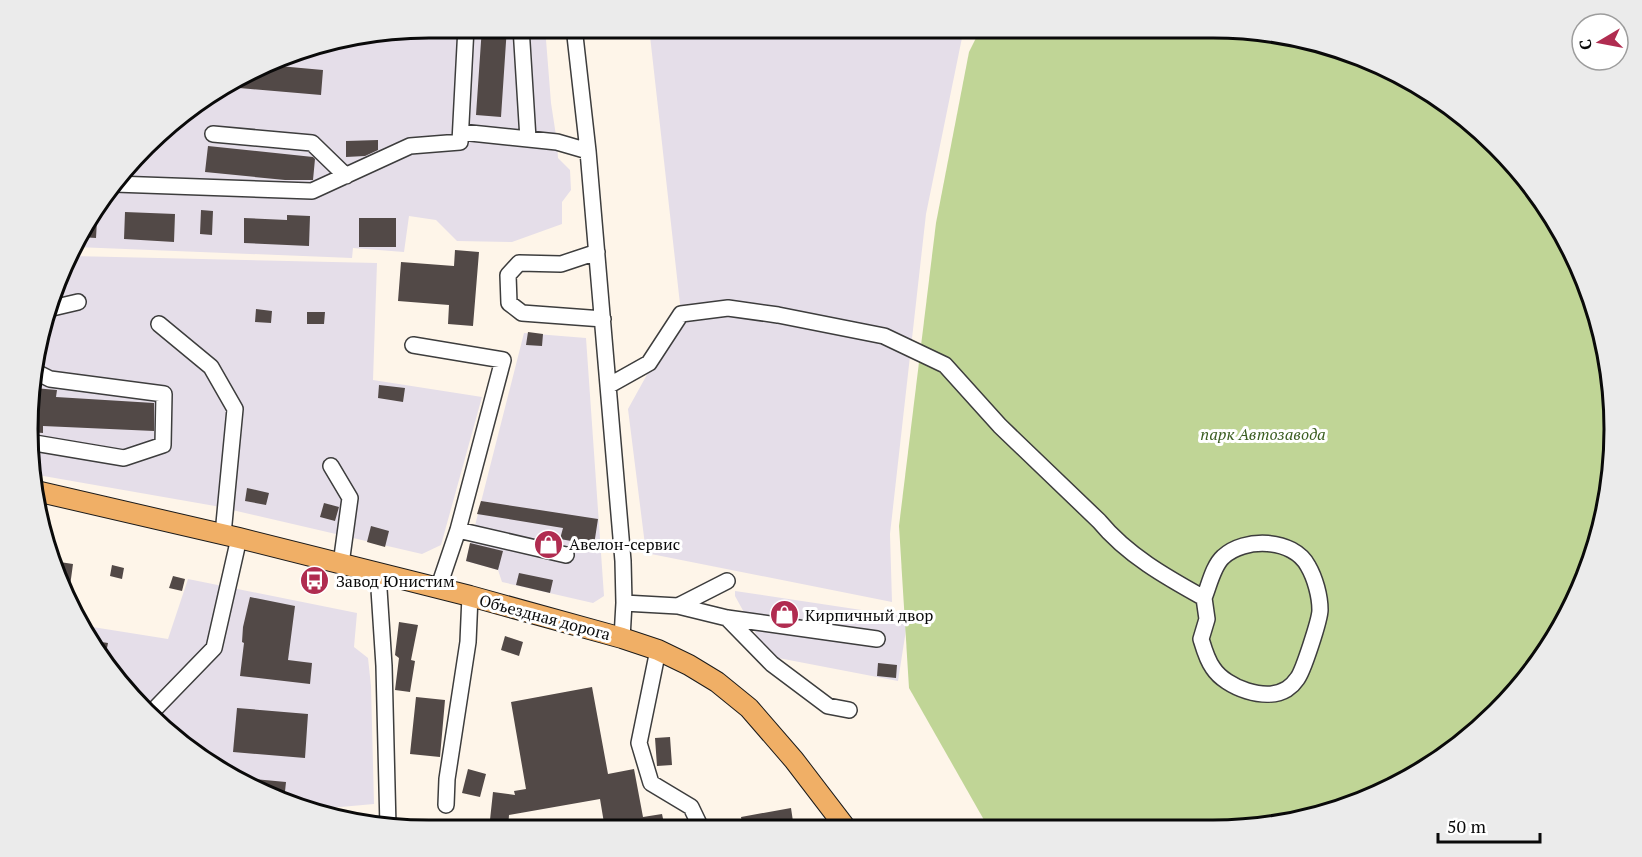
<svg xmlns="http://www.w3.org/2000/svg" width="1642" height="857" viewBox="0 0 1642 857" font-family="'PT Serif',serif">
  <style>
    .industrial { fill: #e5dee9 }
    .forest { fill: #c0d596 }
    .building { fill: #524947 }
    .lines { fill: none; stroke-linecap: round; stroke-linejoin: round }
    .minor-casing { stroke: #3d3d3d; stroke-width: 18 }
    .major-casing { stroke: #1b1b1b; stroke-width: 22 }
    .minor { stroke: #fff; stroke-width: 15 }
    .major { stroke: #f0af66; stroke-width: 20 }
    .labels { text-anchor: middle; stroke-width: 6; stroke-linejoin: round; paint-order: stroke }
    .park-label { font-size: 16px; font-style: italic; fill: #3a5d20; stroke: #fff }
    .poi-label { font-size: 16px; fill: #0a0a0a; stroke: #fff; text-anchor: start }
    .street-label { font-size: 16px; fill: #0a0a0a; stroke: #fff }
    .rim { fill: none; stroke: #0a0a0a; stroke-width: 3 }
  </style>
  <rect width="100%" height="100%" fill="#fef5e9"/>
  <path class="industrial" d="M429 27H545L551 103 557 142 558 158 570 170 571 190 562 202V224L512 242 457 241 436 220 409 216 404 252 353 248 352 258 76 247 94 206 184 110 299 48Z
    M649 27 964 28 926 214 890 534 892 602 646 553 628 409 681 313Z
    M72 256 377 263 373 380 482 397 441 545 422 554 215 506 32 474 28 455 41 325Z
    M524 333 586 338 604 596 593 603 502 582 498 570 466 561Z
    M188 579 357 613 354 647 368 658 371 686 374 804 307 810 251 788 144 712 94 651 80 625 168 639Z
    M735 591 908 617 898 681 768 656 735 596Z"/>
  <path class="forest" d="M981 28H1239L1317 41 1391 69 1458 110 1516 164 1561 228 1594 300 1612 376 1614 455 1601 533 1573 606 1516 693 1458 747 1367 800 1266 827H988L909 688 899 526 936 223 969 52Z"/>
  <path class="building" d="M482 27H507L501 117 476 115Z
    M268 65 323 70 321 95 228 87Z
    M378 140V150L365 156 346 157V141Z
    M208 146 313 157 315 159 313 180H285L205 172Z
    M98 202 96 238 80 237 94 206Z
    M201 210 213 211 212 235 200 234Z
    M125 212 175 214 174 242 124 239Z
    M287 215 310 216 309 246 244 243V218L287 220Z
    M359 218H396V247H359Z
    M455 250 479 252 473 326 448 324 449 305 398 301 401 262 454 266Z
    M256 309 272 311 271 323 255 322Z
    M307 312H325L324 324H307Z
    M528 332 543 334 542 346 526 345Z
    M379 385 405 388 403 402 378 398Z
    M34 388 57 390 56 397 154 403V431L43 426V433L30 432Z
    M247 488 269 493 266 505 245 501Z
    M481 501 598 519 594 545 560 539 563 528 477 514Z
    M324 503 339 507 335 521 320 517Z
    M371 526 389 531 385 547 367 542Z
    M470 543 503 551 498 570 466 561Z
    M53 561 73 564 68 601 58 582Z
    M112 565 124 568 122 579 110 576Z
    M519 573 553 580 550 593 516 585Z
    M173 576 185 579 182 591 169 588Z
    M250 597 295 606 288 660 312 663 310 684 240 676 244 643 242 642 243 627Z
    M399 622 418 625 411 660 415 661 410 692 395 690 399 658 395 655Z
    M505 636 523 642 519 656 501 650Z
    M88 640 108 643 104 663 94 651Z
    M878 663 897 665 896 678 877 676Z
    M592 687 608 774 634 769 643 817 662 814 665 828 605 829 600 799 509 815 508 829H489L493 792 515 795 514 791 526 789 511 702Z
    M416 697 445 700 440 757 410 754Z
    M237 708 308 714 305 758 233 752Z
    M670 737 672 765 657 766 655 738Z
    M468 769 486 774 480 797 462 793Z
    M234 777 286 782 284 801 251 788Z
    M791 808 794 828H743L741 817Z"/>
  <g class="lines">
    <defs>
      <path id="minor" d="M521 27 528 139
        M574 27 588 151 623 561 624 603 622 638
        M461 132 557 142 588 151
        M213 134 312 143 346 176
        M115 184 312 191 410 146 460 142 466 27
        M597 252 561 264 519 263 508 275 509 303 522 313 603 319
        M48 309 78 302
        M159 324 211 367 235 409 223 534
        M413 345 503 360 458 530 438 589
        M608 386 649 363 681 314 728 308 778 315 884 336 945 365 1000 426 1099 521C1127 555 1166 577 1204 598 1209 586 1213 566 1223 557 1244 537 1293 538 1308 566 1315 578 1320 596 1320 610 1320 619 1303 672 1297 679 1295 682 1290 687 1287 689 1266 702 1226 688 1213 668 1207 660 1204 649 1201 639L1207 619 1204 598
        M29 442 124 458 163 445 164 394 50 379 36 372
        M331 466 350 498 341 564
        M458 530 566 555
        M378 574 384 666 388 827
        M624 603 678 606 727 618 877 639
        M678 606 727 581
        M727 618 772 664 828 706 849 710
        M658 650 639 743 651 783 691 807 701 828
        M149 715 214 648 239 538
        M446 805 447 779 468 642 470 596"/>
      <path id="major" d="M36 491 239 538 470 596 622 638 658 650 689 665 717 682 749 708 794 760 846 828"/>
    </defs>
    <use href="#minor" class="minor-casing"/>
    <use href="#major" class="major-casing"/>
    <use href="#minor" class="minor"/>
    <use href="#major" class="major"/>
  </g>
  <defs>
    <symbol id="shop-disc" viewBox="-11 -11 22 22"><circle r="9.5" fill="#b02c50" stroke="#fff"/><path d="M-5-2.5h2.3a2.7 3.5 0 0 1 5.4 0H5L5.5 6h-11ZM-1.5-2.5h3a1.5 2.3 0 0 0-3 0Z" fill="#fff"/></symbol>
    <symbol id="bus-disc" viewBox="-11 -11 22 22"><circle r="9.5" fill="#b02c50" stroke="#fff"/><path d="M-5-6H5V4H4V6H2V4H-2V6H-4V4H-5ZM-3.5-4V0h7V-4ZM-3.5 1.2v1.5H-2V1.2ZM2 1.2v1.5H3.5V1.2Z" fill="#fff"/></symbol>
  </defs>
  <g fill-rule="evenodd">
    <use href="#shop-disc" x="532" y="528" width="33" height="33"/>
    <use href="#bus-disc" x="298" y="564" width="33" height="33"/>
    <use href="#shop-disc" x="768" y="598" width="33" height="33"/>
  </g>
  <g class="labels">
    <g class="park-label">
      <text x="1263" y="440">парк Автозавода</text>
    </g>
    <g class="poi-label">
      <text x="569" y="550">Авелон-сервис</text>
      <text x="336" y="587">Завод Юнистим</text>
      <text x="805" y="621">Кирпичный двор</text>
    </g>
    <g class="street-label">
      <text transform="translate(545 617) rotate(15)" y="6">Объездная дорога</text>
    </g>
  </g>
  <path d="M0 0H1642V857H0ZM429 38H1213A391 391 0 0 1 1604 429V429A391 391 0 0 1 1213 820H429A391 391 0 0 1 38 429V429A391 391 0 0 1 429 38Z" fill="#ebebeb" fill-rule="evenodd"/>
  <path class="rim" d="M429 38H1213A391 391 0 0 1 1604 429V429A391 391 0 0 1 1213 820H429A391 391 0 0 1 38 429V429A391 391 0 0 1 429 38Z"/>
  <g transform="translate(1600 42) rotate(260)"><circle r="28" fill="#ffffff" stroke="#9d9d9d" stroke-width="1.5"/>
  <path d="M0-4.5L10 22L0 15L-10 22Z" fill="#b02c50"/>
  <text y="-9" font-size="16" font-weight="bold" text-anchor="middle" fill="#0a0a0a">С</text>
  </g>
  <path d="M1438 833v9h102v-9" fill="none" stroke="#0a0a0a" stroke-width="3"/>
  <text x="1447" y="833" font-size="18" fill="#0a0a0a" stroke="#ffffff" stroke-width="4.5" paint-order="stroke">50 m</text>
</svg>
